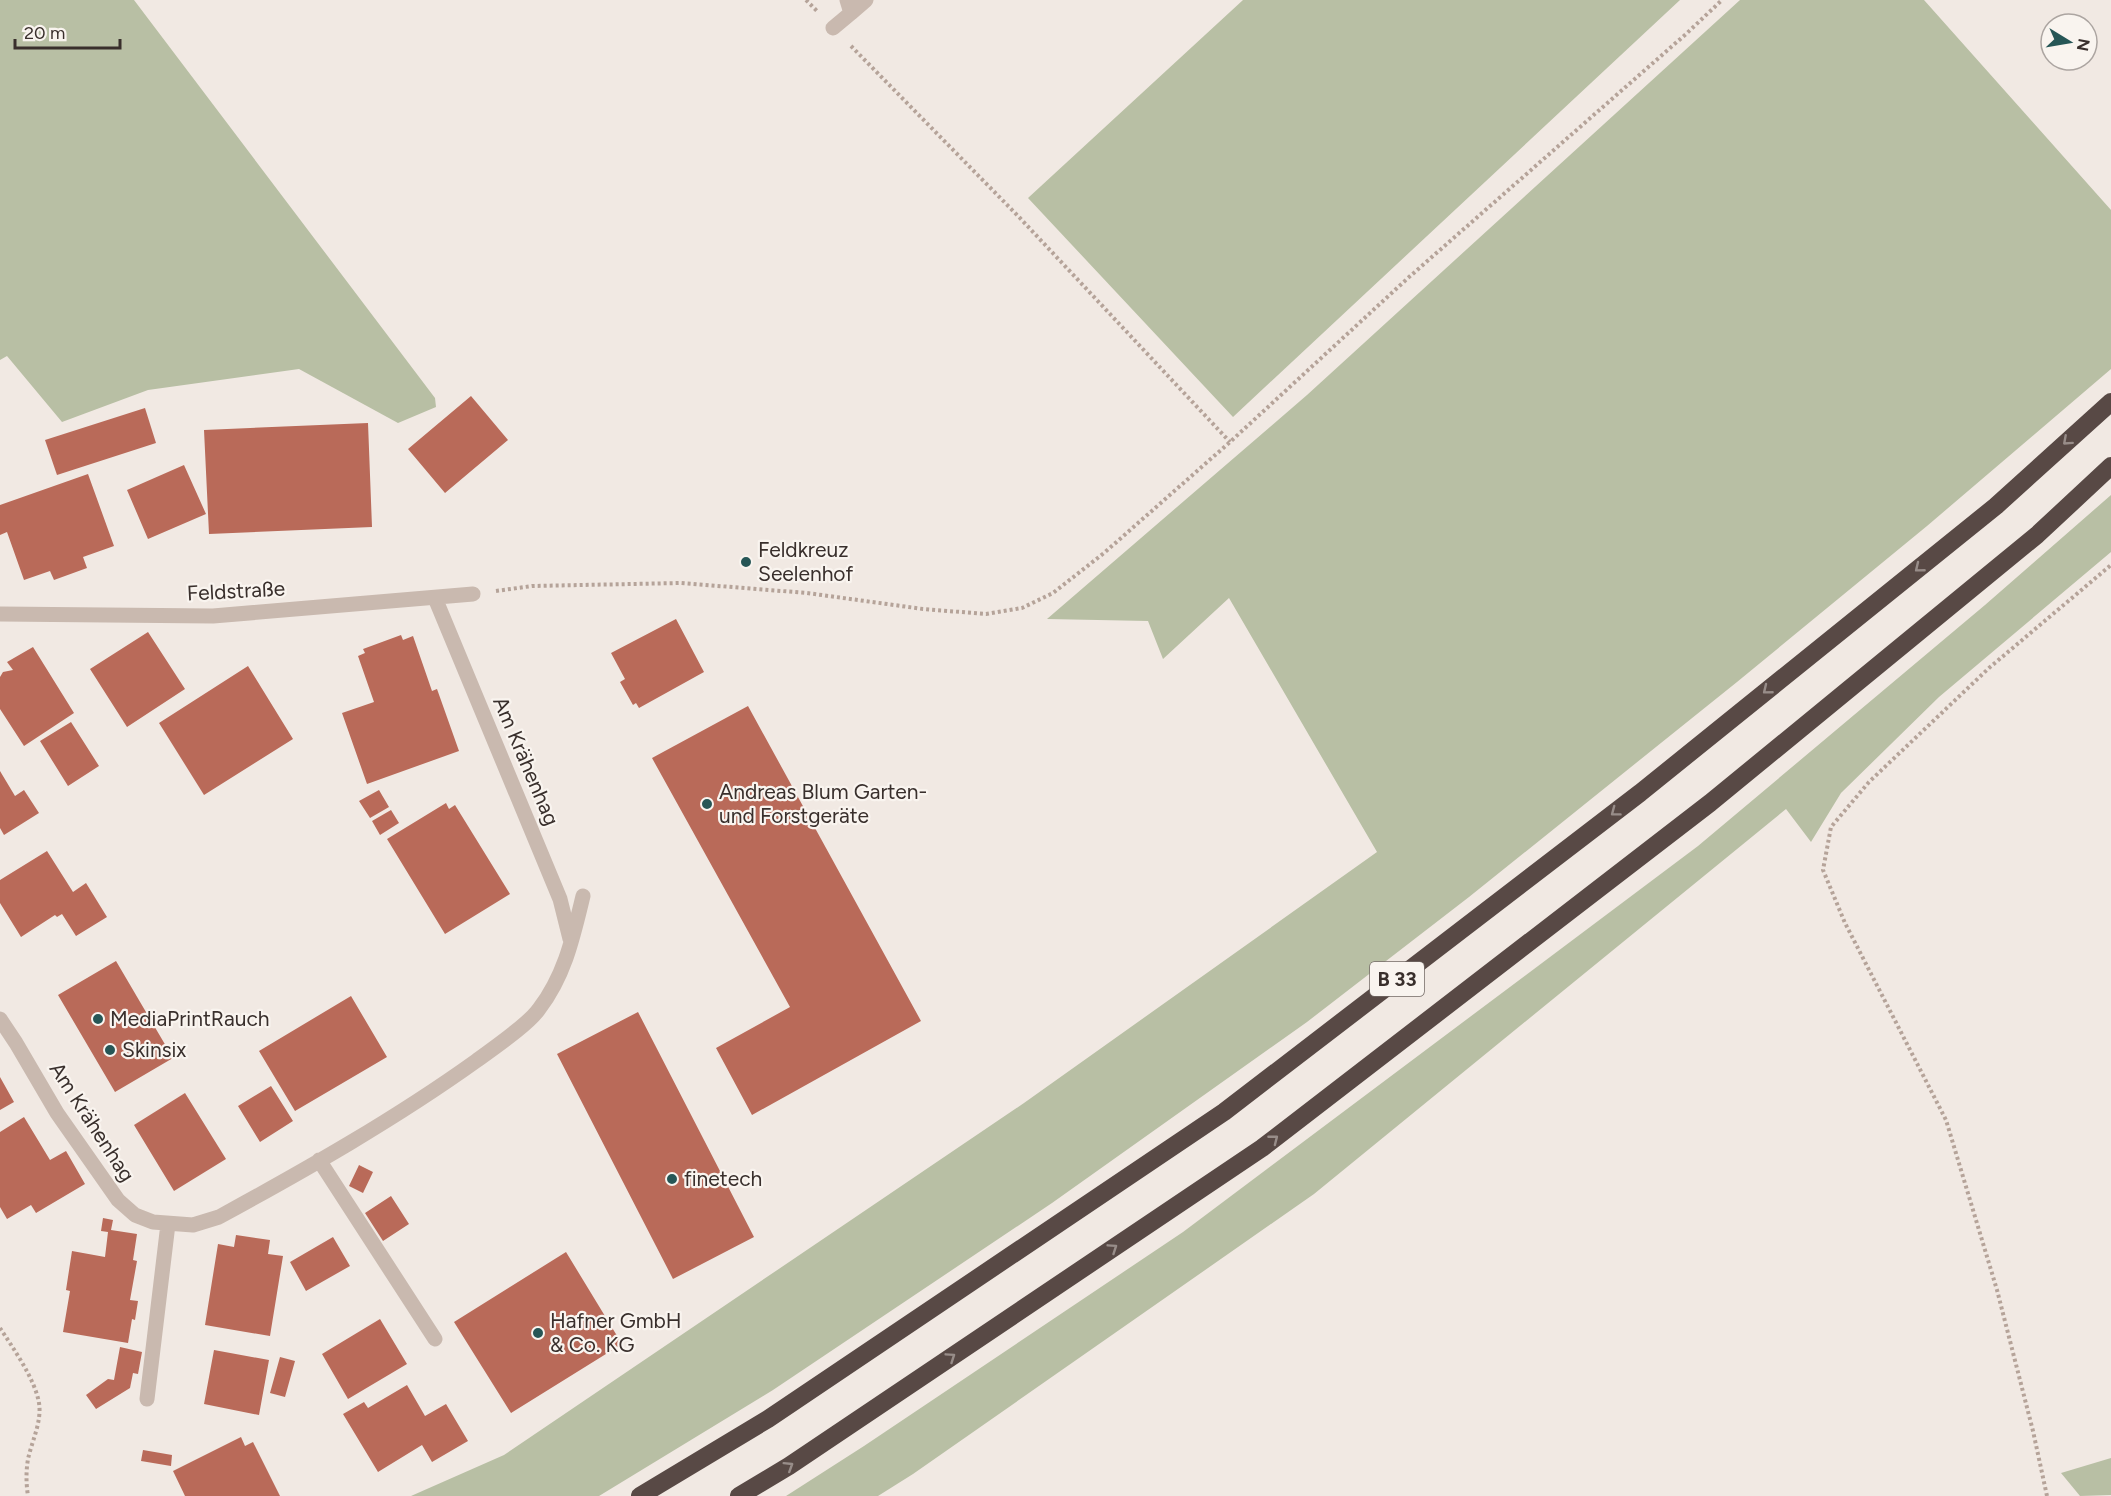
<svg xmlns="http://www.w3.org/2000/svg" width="2111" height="1496" viewBox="0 0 2111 1496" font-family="Figtree,sans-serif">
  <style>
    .green { fill: #b8bfa4 }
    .building { fill: #b96a59 }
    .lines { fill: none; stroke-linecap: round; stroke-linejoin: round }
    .path { stroke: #b5a399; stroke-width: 4; stroke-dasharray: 3 3; stroke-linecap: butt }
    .lane { stroke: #c9b9af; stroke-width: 15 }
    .street { stroke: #c9b9af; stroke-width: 15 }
    .highway { stroke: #584945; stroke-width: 18 }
    .oneway { stroke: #988d89 }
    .poi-dot { fill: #265656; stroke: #f9f4ef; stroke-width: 2 }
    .labels { text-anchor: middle; stroke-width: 4.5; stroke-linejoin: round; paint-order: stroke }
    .shield { fill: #f9f4ef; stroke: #736a66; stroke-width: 1.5 }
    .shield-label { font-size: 20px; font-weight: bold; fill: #392f2c }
    .poi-label { font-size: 21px; fill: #392f2c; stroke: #f9f4ef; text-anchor: start }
    .street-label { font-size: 21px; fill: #392f2c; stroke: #f9f4ef }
  </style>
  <rect width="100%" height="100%" fill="#f1e9e3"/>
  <path class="green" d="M0 0H134L435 398 436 407 398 423 299 369 148 390 62 422 7 356 0 360Z
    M1243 0H1680L1233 417 1028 198Z
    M1740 0H1924L2111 210V369L1927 526 1737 682 1469 897 1307 1022 1052 1203 773 1390 599 1496H411L504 1455 1024 1103 1377 852 1229 598 1163 659 1148 621 1047 619 1307 395Z
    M2111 495V552L1939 697 1841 793 1811 842 1786 809 1314 1194 913 1474 878 1496H786L864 1446 1183 1232 1698 846 1985 605Z
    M2111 1458V1495L2080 1496 2061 1473Z"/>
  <path class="building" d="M471 396 508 440 445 493 408 449Z
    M145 408 156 443 57 475 45 440Z
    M368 423 372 527 209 534 204 430Z
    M184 465 206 514 148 539 127 490Z
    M88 474 114 546 83 557 87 568 54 580 50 571 24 580 7 532 0 535V505Z
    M676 619 704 672 639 708 636 703 633 705 620 682 625 679 611 653Z
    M148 632 185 689 127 727 90 669Z
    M401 635 403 640 413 636 432 691 437 689 459 751 367 784 342 713 374 702 358 656 365 653 363 649Z
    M33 647 74 713 24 746 0 709V677L3 672 13 670 7 662Z
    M248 666 293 739 204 795 159 723Z
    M748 706 921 1021 752 1115 716 1048 790 1007 652 758Z
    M71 722 99 766 68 786 40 741Z
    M0 771 15 796 24 790 39 813 4 835 0 828Z
    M379 790 389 807 370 818 359 801Z
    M446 803 449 809 455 805 510 894 445 934 387 839Z
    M391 810 399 823 380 835 372 821Z
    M47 851 73 892 86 883 107 917 76 936 62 914 57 917 55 915 21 937 0 903V880Z
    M116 961 173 1058 115 1092 58 995Z
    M351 996 387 1057 295 1111 259 1051Z
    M638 1012 754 1237 673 1279 557 1054Z
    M0 1077 14 1102 0 1110Z
    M271 1086 293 1121 260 1142 238 1106Z
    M185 1093 226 1159 174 1191 134 1125Z
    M24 1117 50 1160 66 1151 85 1184 36 1213 31 1205 7 1219 0 1207V1132Z
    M359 1165 373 1172 363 1193 349 1186Z
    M391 1196 409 1224 383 1241 365 1213Z
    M103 1218 113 1220 111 1230 137 1234 133 1260 137 1261 130 1300 138 1301 135 1320 132 1319 128 1343 63 1332 70 1291 66 1290 72 1251 105 1257 108 1232 101 1231Z
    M236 1235 270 1240 268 1254 283 1256 270 1336 205 1325 218 1244 234 1247Z
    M333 1237 350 1266 306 1291 290 1262Z
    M566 1252 622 1344 511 1413 454 1322Z
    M380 1319 407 1364 348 1399 322 1354Z
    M120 1347 142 1352 138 1374 133 1373 130 1388 96 1409 86 1395 108 1379 114 1380Z
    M214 1350 269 1360 259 1415 204 1404Z
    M280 1357 295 1361 285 1397 270 1393Z
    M407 1385 425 1416 446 1404 468 1441 432 1462 422 1445 378 1472 343 1414 364 1402 368 1408Z
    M241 1437 245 1446 253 1442 280 1496H185L173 1471Z
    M143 1450 172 1455 171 1466 141 1461Z"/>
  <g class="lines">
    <path class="path" d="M806 0 817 11
      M851 46 1019 217 1230 442
      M496 591 532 586 681 583 807 593 923 609 986 614 1022 608 1053 593 1104 553 1230 442 1408 278 1686 34 1722 0
      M0 1328C13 1348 35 1379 39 1403 42 1421 32 1441 28 1459 26 1471 26 1483 28 1496
      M2047 1496 2033 1431 1997 1290 1946 1120 1845 923 1823 870 1831 827 1869 782 1989 668 2111 565"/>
    <path class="lane" d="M851 13 866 0
      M833 28 851 13 847 0"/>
    <path class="street" d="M435 598 560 899 570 939
      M0 614 213 616 473 594
      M0 1019 16 1043 57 1113 118 1200 135 1215 153 1222 193 1225 219 1217C307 1169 395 1119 476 1061 492 1049 528 1025 539 1009 565 975 573 937 583 896
      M319 1160 435 1339
      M147 1399 168 1224"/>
    <path class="highway" d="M640 1496 768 1419 1224 1112 1640 793 1996 506 2111 402
      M739 1496 789 1466 1262 1148 1710 803 2037 535 2111 466"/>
  </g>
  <defs><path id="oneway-chevron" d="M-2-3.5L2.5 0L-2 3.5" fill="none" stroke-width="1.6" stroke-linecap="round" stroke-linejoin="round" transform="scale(1.5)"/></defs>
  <g class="oneway">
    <use href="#oneway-chevron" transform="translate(2067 441) rotate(138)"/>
    <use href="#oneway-chevron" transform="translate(1919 568) rotate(141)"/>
    <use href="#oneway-chevron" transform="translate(1767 690) rotate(141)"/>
    <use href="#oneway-chevron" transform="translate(1615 812) rotate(143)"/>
    <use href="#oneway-chevron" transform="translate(1274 1139) rotate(-38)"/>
    <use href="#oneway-chevron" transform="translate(1113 1248) rotate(-34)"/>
    <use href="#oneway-chevron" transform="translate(951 1357) rotate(-34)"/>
    <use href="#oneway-chevron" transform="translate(789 1466) rotate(-32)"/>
  </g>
  <g class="poi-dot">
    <circle cx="746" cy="562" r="6"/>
    <circle cx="707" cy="804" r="6"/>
    <circle cx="98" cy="1019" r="6"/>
    <circle cx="110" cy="1050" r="6"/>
    <circle cx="672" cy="1179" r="6"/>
    <circle cx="538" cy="1333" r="6"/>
  </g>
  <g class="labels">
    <rect class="shield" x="1370" y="962" width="54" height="34" rx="4.5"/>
    <g class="shield-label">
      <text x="1397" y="986">B 33</text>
    </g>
    <g class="poi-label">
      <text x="758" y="557">Feldkreuz<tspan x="758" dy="24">Seelenhof</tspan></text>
      <text x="719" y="799">Andreas Blum Garten-<tspan x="719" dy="24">und Forstgeräte</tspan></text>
      <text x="110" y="1026">MediaPrintRauch</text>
      <text x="122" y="1057">Skinsix</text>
      <text x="684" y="1186">finetech</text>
      <text x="550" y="1328">Hafner GmbH<tspan x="550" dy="24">&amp; Co. KG</tspan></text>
    </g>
    <g class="street-label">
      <text transform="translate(236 591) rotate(-3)" y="7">Feldstraße</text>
      <text transform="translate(526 761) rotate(67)" y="7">Am Krähenhag</text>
      <text transform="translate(92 1122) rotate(57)" y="7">Am Krähenhag</text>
    </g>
  </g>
  <g transform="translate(2069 42) rotate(101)"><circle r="28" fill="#f9f4ef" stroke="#aca5a1" stroke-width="1.5"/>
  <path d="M0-4.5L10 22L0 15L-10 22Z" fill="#265656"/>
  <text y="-9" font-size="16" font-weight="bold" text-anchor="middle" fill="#392f2c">N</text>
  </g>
  <path d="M15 39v9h105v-9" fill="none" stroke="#392f2c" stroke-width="3"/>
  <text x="24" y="39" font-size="18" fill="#392f2c" stroke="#f9f4ef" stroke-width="4.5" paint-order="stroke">20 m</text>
</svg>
